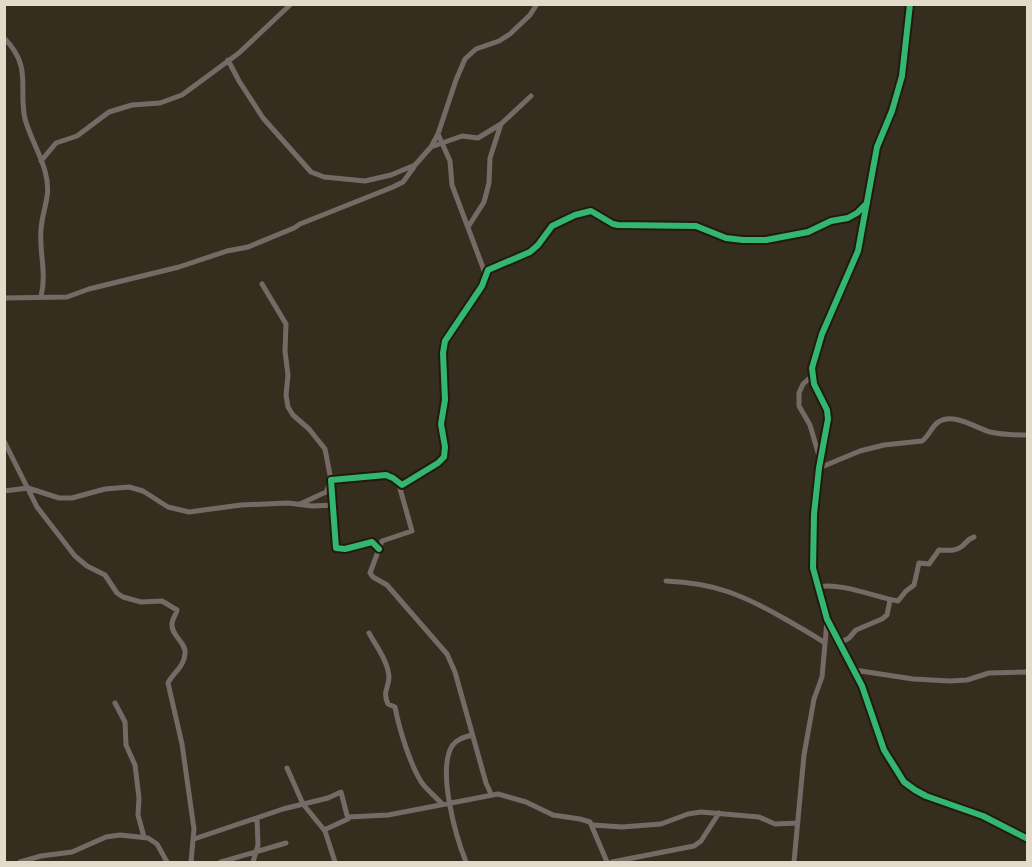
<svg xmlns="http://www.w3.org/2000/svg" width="1032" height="867" viewBox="0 0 1032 867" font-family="Overpass,sans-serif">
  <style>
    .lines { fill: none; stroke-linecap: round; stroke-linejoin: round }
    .minor { stroke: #766a67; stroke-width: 5 }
    .cycleway-casing { stroke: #211b0e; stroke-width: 10 }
    .cycleway { stroke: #33b770; stroke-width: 6 }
  </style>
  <rect width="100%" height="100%" fill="#352e1f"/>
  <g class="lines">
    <path class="minor" d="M910 4 902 76 892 111 877 147 858 251 822 334 812 368 814 384 827 410 828 419 819 468 814 514 813 568 827 619 862 686 884 750 904 782 915 790 926 796 983 816 1028 839
      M4 38C33 67 18 88 25 119 30 137 40 153 45 171 52 196 43 206 41 229 39 255 47 270 41 297
      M228 60 239 81 263 118 311 172 324 177 365 181 391 175 415 165 431 147 438 134 456 80 465 59 476 49 499 41 510 34 530 15 537 4
      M438 134 450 161 452 185 485 273
      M431 147 462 136 478 138 501 124
      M41 161 56 143 77 136 109 112 132 105 160 103 182 95 239 53 291 4
      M468 227 484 202 489 183 490 158 501 124 531 96
      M262 284 286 324 285 351 288 375 286 395 288 407 293 415 309 429 325 449 331 480
      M4 298 67 297 89 289 179 267 227 251 248 247 294 228 300 224 393 187 403 182 414 167
      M812 376 803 384 799 393V406L810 425 819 456
      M4 441 37 507 75 556 87 566 105 575 117 593 123 597 141 602 162 601 177 610C176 615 172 619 172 624 171 636 187 643 185 654 184 667 173 673 168 683L182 744 194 829 191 862
      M819 468 860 451 884 445 922 441C929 436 931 428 937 423 952 411 976 428 990 432 1002 435 1015 435 1028 435
      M399 485 412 531 382 541 370 573 373 577 387 585 447 654 455 672 486 783 491 794
      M4 491 28 488 59 498H72L105 489 129 487 143 491 168 507 189 512 241 505 288 503 312 506 333 505
      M300 504 326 492 330 483
      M379 549 372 542 345 549 336 548 331 480 386 475 393 478 402 485 438 463 444 457 445 447 441 424 445 400 443 353 445 341 482 286 488 270 530 252 538 245 552 226 575 215 591 211 613 224 618 225 696 226 726 238 743 240H766L808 232 831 221 848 218 857 213 866 203
      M666 581C715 583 743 595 785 619 799 627 812 634 825 643
      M818 587C840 582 875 597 898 601L906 591 914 585 919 563 929 564 939 550C946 550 954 552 961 547 967 543 967 539 974 537
      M369 633C376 646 388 661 389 677 389 688 382 691 388 704L395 707C399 728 410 765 422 783 428 791 436 797 442 804
      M840 643 849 638 856 630 882 619 887 615 890 600
      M854 670 913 679 950 681 967 680 989 673 1028 672
      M115 703 125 722 126 745 135 765 139 798 138 815 144 837
      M287 768 303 804 325 831 335 862
      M348 817 388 815 498 794 526 802 553 815 580 819 590 822 607 862
      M593 825 622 827 661 824 688 814 701 812 759 817 775 824 798 823
      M194 839 283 809 328 798 341 792 348 819 324 830
      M20 862 41 856 72 852 106 837 120 835 148 838 157 844 167 862
      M221 862 286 843
      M253 862 258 845 257 818
      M466 862C456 837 437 771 452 746 457 739 465 737 472 735
      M612 862 694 846 701 841 719 813
      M794 862 804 755 814 699 822 677 827 621"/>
    <defs>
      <path id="cycleway" d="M910 4 902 76 892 111 877 147 858 251 822 334 812 368 814 384 827 410 828 419 819 468 814 514 813 568 827 619 862 686 884 750 904 782 915 790 926 796 983 816 1028 839
        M379 549 372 542 345 549 336 548 331 480 386 475 393 478 402 485 438 463 444 457 445 447 441 424 445 400 443 353 445 341 482 286 488 270 530 252 538 245 552 226 575 215 591 211 613 224 618 225 696 226 726 238 743 240H766L808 232 831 221 848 218 857 213 867 203"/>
    </defs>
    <use href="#cycleway" class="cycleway-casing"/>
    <use href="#cycleway" class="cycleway"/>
  </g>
  <rect width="1032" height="867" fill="none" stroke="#e3dbca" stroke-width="12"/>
</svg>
